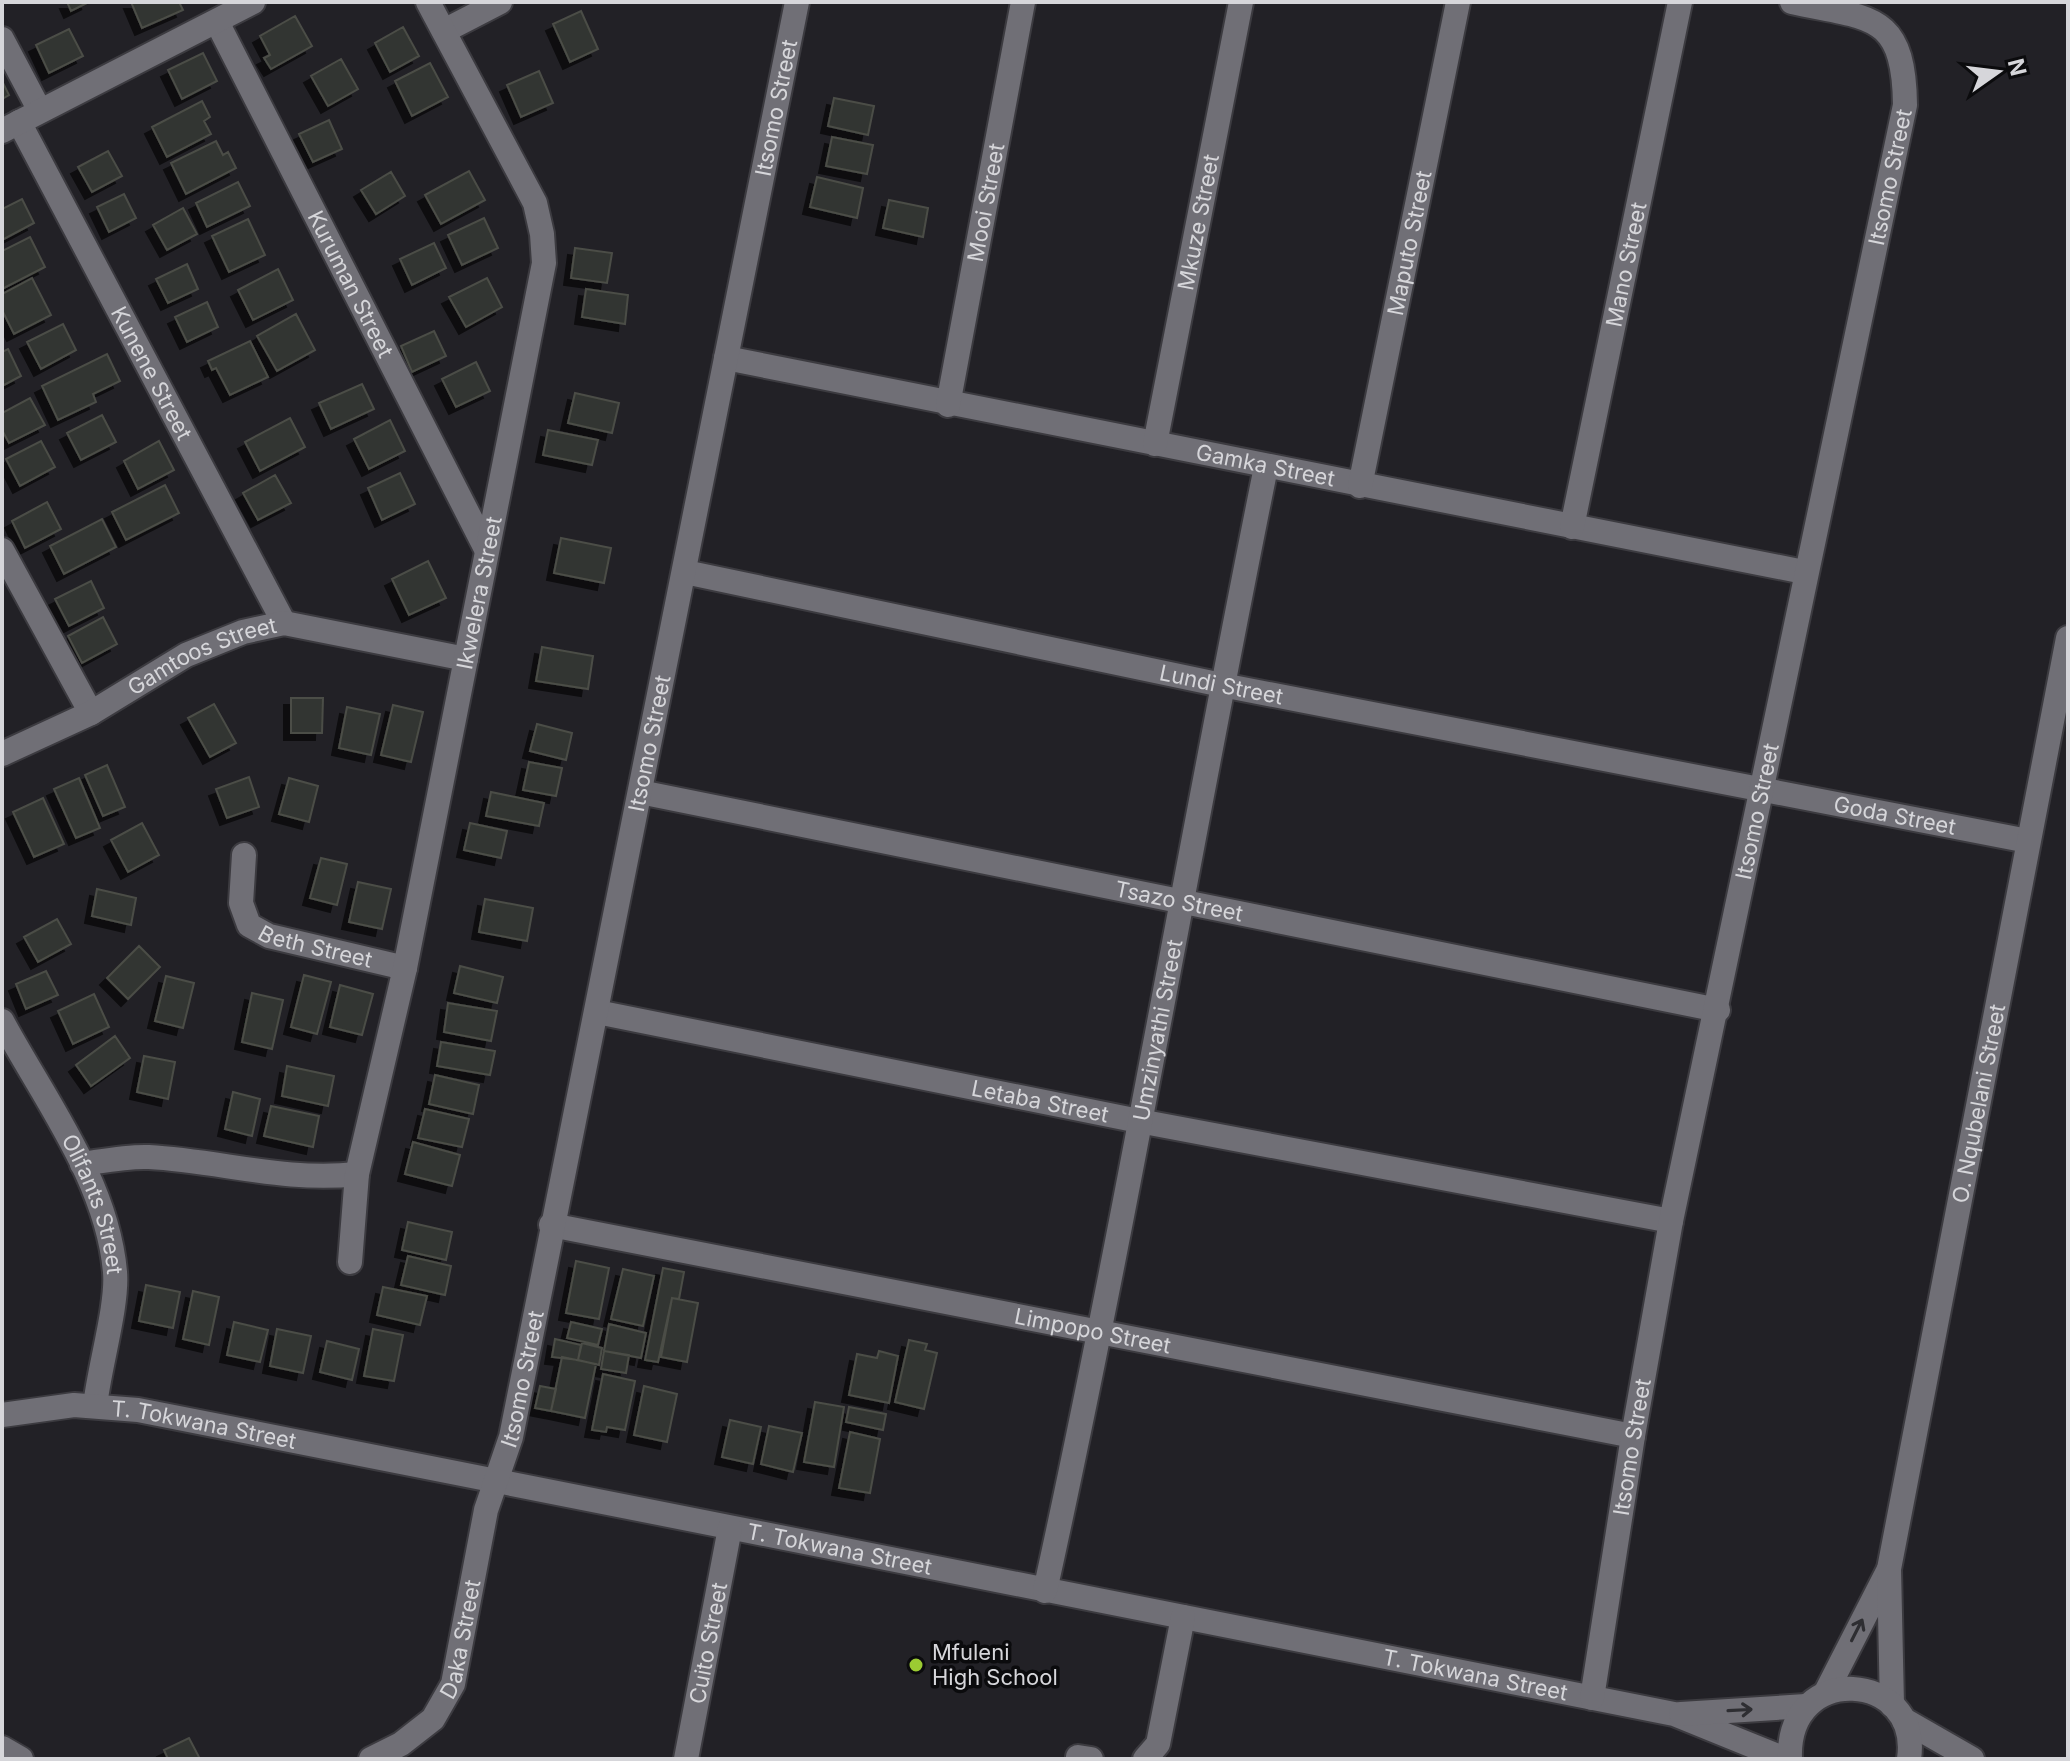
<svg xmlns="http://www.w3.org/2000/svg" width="2070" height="1761" viewBox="0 0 2070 1761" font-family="Inter,sans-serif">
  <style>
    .building { fill: #333630; stroke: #4b4d47; stroke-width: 2; filter: url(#shadow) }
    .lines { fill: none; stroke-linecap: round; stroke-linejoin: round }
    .minor-casing { stroke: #3c3b40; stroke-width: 28 }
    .minor { stroke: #706f76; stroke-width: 24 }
    .oneway { stroke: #2e2e32 }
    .poi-dot { fill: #9bcb32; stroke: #0b0b0d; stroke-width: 3 }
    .labels { text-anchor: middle; stroke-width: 7; stroke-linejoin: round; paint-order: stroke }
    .street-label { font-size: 22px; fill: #d6d6da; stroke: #0b0b0d }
    .poi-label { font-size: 22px; fill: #d6d6da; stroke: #0b0b0d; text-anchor: start }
  </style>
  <defs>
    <filter id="shadow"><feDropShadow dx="-7" dy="7" stdDeviation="0" flood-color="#0009"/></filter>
  </defs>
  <rect width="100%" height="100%" fill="#222126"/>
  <path class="building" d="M67 2H89L71 11Z
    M131 2H179L183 10 142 28Z
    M581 11 598 49 570 62 553 24Z
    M295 16 312 46 271 69 264 58 270 55 260 36Z
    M403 27 419 56 390 72 375 43Z
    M69 29 83 56 49 73 36 45Z
    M203 53 217 81 182 99 168 70Z
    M341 59 358 89 328 106 311 76Z
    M430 63 448 97 412 116 395 81Z
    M539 71 553 103 521 117 507 85Z
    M2 81 9 95 2 99Z
    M834 98 874 106 868 135 828 126Z
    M202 101 210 117 204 121 211 134 167 157 152 127Z
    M329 120 342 149 313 162 299 134Z
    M832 137 873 145 867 174 826 166Z
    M216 141 223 155 228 152 236 168 186 194 171 163Z
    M108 151 122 176 92 192 78 167Z
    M469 171 485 200 441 224 425 195Z
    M391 172 405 196 376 214 361 190Z
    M817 177 863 188 857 218 810 207Z
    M238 182 250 206 207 227 196 203Z
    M124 194 136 218 109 232 97 207Z
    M22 199 34 223 2 240V209Z
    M889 200 928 208 923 237 883 228Z
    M183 208 197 234 167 250 153 225Z
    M484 218 498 248 462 265 448 235Z
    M248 219 265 255 229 272 212 236Z
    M30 237 45 267 2 289V251Z
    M434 243 446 268 412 285 400 259Z
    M575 248 612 253 607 283 571 278Z
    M187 264 198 289 168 303 156 279Z
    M278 269 293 300 253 320 238 290Z
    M32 278 51 315 14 334 2 310V294Z
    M487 278 502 307 466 327 449 297Z
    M586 289 628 295 625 324 582 317Z
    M207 302 218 327 187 342 175 317Z
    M296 314 315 350 277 371 257 336Z
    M63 324 76 350 41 369 27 342Z
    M434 331 446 356 412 372 401 346Z
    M250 341 268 377 230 395 216 368 212 370 208 361Z
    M8 349 21 376 2 386V352Z
    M107 354 120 381 93 394 96 402 58 420 42 386Z
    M476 362 490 391 456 407 442 379Z
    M362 384 374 409 331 429 319 403Z
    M575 393 619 403 612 433 568 423Z
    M30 398 45 425 9 443 2 430V413Z
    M102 415 116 442 81 460 67 433Z
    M290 418 305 447 260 471 245 442Z
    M390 420 405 451 369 469 354 439Z
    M548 430 598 440 592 465 543 455Z
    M41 441 55 467 20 486 6 459Z
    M159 441 174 470 138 489 124 461Z
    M400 473 415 504 382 520 368 488Z
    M275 475 291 503 258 520 243 493Z
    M165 485 179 513 126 540 112 512Z
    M47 502 61 529 25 548 12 521Z
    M102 519 116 547 64 574 50 546Z
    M561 538 611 548 604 583 554 573Z
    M428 561 446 598 409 615 392 579Z
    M91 581 104 608 69 626 55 599Z
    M103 617 117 644 82 663 68 636Z
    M542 647 593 656 588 689 536 681Z
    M291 698H323L322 733H291Z
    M214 704 236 743 210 757 188 718Z
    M393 705 423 712 411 762 381 755Z
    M347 707 380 714 371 755 339 748Z
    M537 724 572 733 566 760 530 751Z
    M529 762 562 768 556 796 523 790Z
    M107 765 125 807 103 816 85 775Z
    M249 777 259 807 227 818 216 789Z
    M79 778 100 828 76 838 54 789Z
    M289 778 318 786 309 822 279 814Z
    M491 792 544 803 539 826 486 816Z
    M43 798 64 844 34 857 13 812Z
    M142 823 159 855 128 872 111 840Z
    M470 823 507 831 501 858 464 850Z
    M321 858 347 864 337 905 310 898Z
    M358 882 391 889 382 929 349 922Z
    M97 889 136 898 131 925 92 916Z
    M485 899 533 908 527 941 479 932Z
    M57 919 71 944 38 962 24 937Z
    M139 946 160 967 128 999 107 978Z
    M460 966 503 977 497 1003 454 993Z
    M46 971 58 995 26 1009 16 984Z
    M304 975 331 982 317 1034 291 1027Z
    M166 976 194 983 183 1028 155 1021Z
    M340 985 373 994 362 1035 330 1027Z
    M252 993 283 1000 272 1049 242 1042Z
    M94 994 109 1027 73 1044 58 1011Z
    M448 1003 497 1011 491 1041 444 1032Z
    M115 1036 130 1058 91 1086 76 1065Z
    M441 1042 495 1051 490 1075 437 1066Z
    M144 1056 175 1062 168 1099 137 1092Z
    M287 1066 334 1076 328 1106 282 1096Z
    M435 1075 479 1085 473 1114 429 1104Z
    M233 1092 260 1099 252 1136 225 1129Z
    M271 1106 319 1116 313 1147 264 1136Z
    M425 1109 469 1119 462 1147 418 1138Z
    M413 1142 460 1155 452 1186 405 1174Z
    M408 1222 452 1232 446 1260 402 1250Z
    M408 1256 451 1266 445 1295 401 1285Z
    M576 1261 609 1268 599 1319 566 1313Z
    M663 1268 684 1272 679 1299 672 1298 658 1362 645 1360Z
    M623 1269 654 1276 643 1326 611 1319Z
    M146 1285 180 1292 173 1328 139 1321Z
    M383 1287 427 1296 420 1325 377 1315Z
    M193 1291 219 1297 209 1345 183 1339Z
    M672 1298 698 1303 687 1362 661 1357Z
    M234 1322 268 1330 260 1362 227 1355Z
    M571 1322 602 1329 598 1345 567 1338Z
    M609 1324 646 1333 641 1358 604 1351Z
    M277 1329 311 1336 303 1373 270 1366Z
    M373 1329 403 1335 394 1381 364 1376Z
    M555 1339 581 1345 578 1360 552 1357Z
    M909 1340 927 1344 925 1350 937 1353 924 1409 895 1402Z
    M327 1341 359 1349 352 1380 320 1372Z
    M582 1343 602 1348 599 1365 578 1360Z
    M604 1351 629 1355 626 1373 601 1369Z
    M879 1351 898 1356 889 1403 849 1395 857 1354 877 1358Z
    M562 1357 596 1364 585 1418 551 1411Z
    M603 1374 635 1381 625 1430 607 1427 606 1432 592 1430Z
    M540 1386 556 1389 551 1411 535 1408Z
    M644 1386 677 1394 667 1442 634 1435Z
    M815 1402 844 1407 834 1467 804 1462Z
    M849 1407 886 1414 883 1430 846 1422Z
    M730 1420 761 1427 753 1464 722 1457Z
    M769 1426 802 1433 793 1472 761 1464Z
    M850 1432 880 1439 870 1493 839 1488Z
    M189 1738 200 1759H168L164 1750Z"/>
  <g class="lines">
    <defs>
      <g id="minor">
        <path id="s1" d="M217 22 485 547"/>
        <path d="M444 31 500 2"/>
        <path d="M2 39 40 111"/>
        <path id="s2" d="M19 122 284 623"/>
        <path d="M2 131 253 2"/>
        <path id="s3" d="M726 358 1804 572"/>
        <path id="s4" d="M948 405 1023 2"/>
        <path id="s5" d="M1155 444 1241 2"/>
        <path id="s6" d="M1360 486 1458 2"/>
        <path id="s7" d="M1572 527 1680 2"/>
        <path d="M2 550 91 713"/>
        <path id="s8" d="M685 572 1222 685 2028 841"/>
        <path id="s9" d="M2 754 91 713 186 655 243 632 284 623 466 659"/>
        <path id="s10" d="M640 792 1718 1010"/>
        <path id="s11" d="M244 855 241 903 249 925 269 936 405 968"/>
        <path id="s12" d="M597 1012 1139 1121 1671 1221"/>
        <path id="s13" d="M2 1021C44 1099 107 1181 115 1272 118 1305 99 1368 95 1406"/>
        <path d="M82 1164C103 1161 127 1156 149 1157 221 1161 285 1182 357 1174"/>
        <path id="s14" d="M551 1225 1633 1436"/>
        <path id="s15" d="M350 1262 357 1174 405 968 544 263 542 234 535 203 428 2"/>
        <path id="s16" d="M2 1415 74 1405 138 1410 1674 1714 1785 1759"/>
        <path id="s17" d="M1045 1591C1127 1218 1190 841 1266 467"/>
        <path d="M1826 1692 1888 1571"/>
        <path id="s18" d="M1592 1698 1633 1436 1671 1221 1905 105C1904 11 1869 19 1792 2"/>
        <path id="s19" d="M1892 1705 1889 1569 2068 638"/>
        <path d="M1681 1714 1806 1706"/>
        <path d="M1904 1720 1972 1759"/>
        <path d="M2 1748 21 1759"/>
        <path d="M1078 1757 1091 1759"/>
        <path id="s20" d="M371 1759 401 1744 433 1719 453 1684 486 1510 511 1437 797 2"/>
        <path id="s21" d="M686 1759 730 1528"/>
        <path d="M1145 1759 1158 1744 1183 1617"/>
        <path d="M1790 1759C1786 1660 1922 1671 1909 1759"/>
      </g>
    </defs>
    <use href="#minor" class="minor-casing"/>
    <use href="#minor" class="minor"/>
  </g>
  <defs><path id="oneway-shaft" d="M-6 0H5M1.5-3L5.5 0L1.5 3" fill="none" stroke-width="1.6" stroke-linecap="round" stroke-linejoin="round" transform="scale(2)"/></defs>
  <g class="oneway">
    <use href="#oneway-shaft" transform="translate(1857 1630) rotate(-63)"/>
    <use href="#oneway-shaft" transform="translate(1740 1710) rotate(-3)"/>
  </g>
  <circle class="poi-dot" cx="916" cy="1665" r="8"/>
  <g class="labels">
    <g class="street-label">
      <text dy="8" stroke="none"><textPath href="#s20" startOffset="1724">Itsomo Street</textPath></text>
      <text dy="8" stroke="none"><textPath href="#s18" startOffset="1550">Itsomo Street</textPath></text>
      <text dy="8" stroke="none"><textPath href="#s4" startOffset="206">Mooi Street</textPath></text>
      <text dy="8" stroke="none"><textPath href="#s5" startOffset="226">Mkuze Street</textPath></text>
      <text dy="8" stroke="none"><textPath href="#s6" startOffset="248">Maputo Street</textPath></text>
      <text dy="8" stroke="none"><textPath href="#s7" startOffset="268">Mano Street</textPath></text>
      <text dy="8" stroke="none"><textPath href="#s1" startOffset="294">Kuruman Street</textPath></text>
      <text dy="8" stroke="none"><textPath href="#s2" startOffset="284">Kunene Street</textPath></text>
      <text dy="8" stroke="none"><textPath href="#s3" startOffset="550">Gamka Street</textPath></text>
      <text dy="8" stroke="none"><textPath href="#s15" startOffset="682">Ikwelera Street</textPath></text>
      <text dy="8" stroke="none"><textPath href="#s9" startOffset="224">Gamtoos Street</textPath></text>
      <text dy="8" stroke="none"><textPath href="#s8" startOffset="548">Lundi Street</textPath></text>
      <text dy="8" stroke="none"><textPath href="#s20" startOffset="1076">Itsomo Street</textPath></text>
      <text dy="8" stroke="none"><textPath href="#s18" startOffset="902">Itsomo Street</textPath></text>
      <text dy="8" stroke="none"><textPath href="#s8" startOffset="1234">Goda Street</textPath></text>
      <text dy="8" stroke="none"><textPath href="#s10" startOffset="550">Tsazo Street</textPath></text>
      <text dy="8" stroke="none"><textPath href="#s11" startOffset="142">Beth Street</textPath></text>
      <text dy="8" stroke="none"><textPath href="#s17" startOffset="572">Umzinyathi Street</textPath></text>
      <text dy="8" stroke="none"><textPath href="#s12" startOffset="452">Letaba Street</textPath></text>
      <text dy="8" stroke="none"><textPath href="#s19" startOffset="610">O. Nqubelani Street</textPath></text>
      <text dy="8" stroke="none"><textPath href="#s13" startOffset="206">Olifants Street</textPath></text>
      <text dy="8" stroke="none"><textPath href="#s14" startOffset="552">Limpopo Street</textPath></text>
      <text dy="8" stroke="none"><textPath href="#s20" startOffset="428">Itsomo Street</textPath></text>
      <text dy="8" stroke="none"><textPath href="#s16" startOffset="204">T. Tokwana Street</textPath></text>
      <text dy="8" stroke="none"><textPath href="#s18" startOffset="254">Itsomo Street</textPath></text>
      <text dy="8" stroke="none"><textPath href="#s16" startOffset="852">T. Tokwana Street</textPath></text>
      <text dy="8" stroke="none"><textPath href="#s20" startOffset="160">Daka Street</textPath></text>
      <text dy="8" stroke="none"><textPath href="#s21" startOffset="118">Cuito Street</textPath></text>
      <text dy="8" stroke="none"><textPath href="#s16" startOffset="1500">T. Tokwana Street</textPath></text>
    </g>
    <g class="poi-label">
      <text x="932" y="1660">Mfuleni<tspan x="932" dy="25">High School</tspan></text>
    </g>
  </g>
  <rect width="2070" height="1761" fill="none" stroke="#d6d6da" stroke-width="8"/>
  <g transform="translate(1998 72) rotate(76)" stroke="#0b0b0d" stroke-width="6" paint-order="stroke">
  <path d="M0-6L14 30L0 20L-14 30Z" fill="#d6d6da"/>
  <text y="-12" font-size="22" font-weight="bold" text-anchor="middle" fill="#d6d6da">N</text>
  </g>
</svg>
